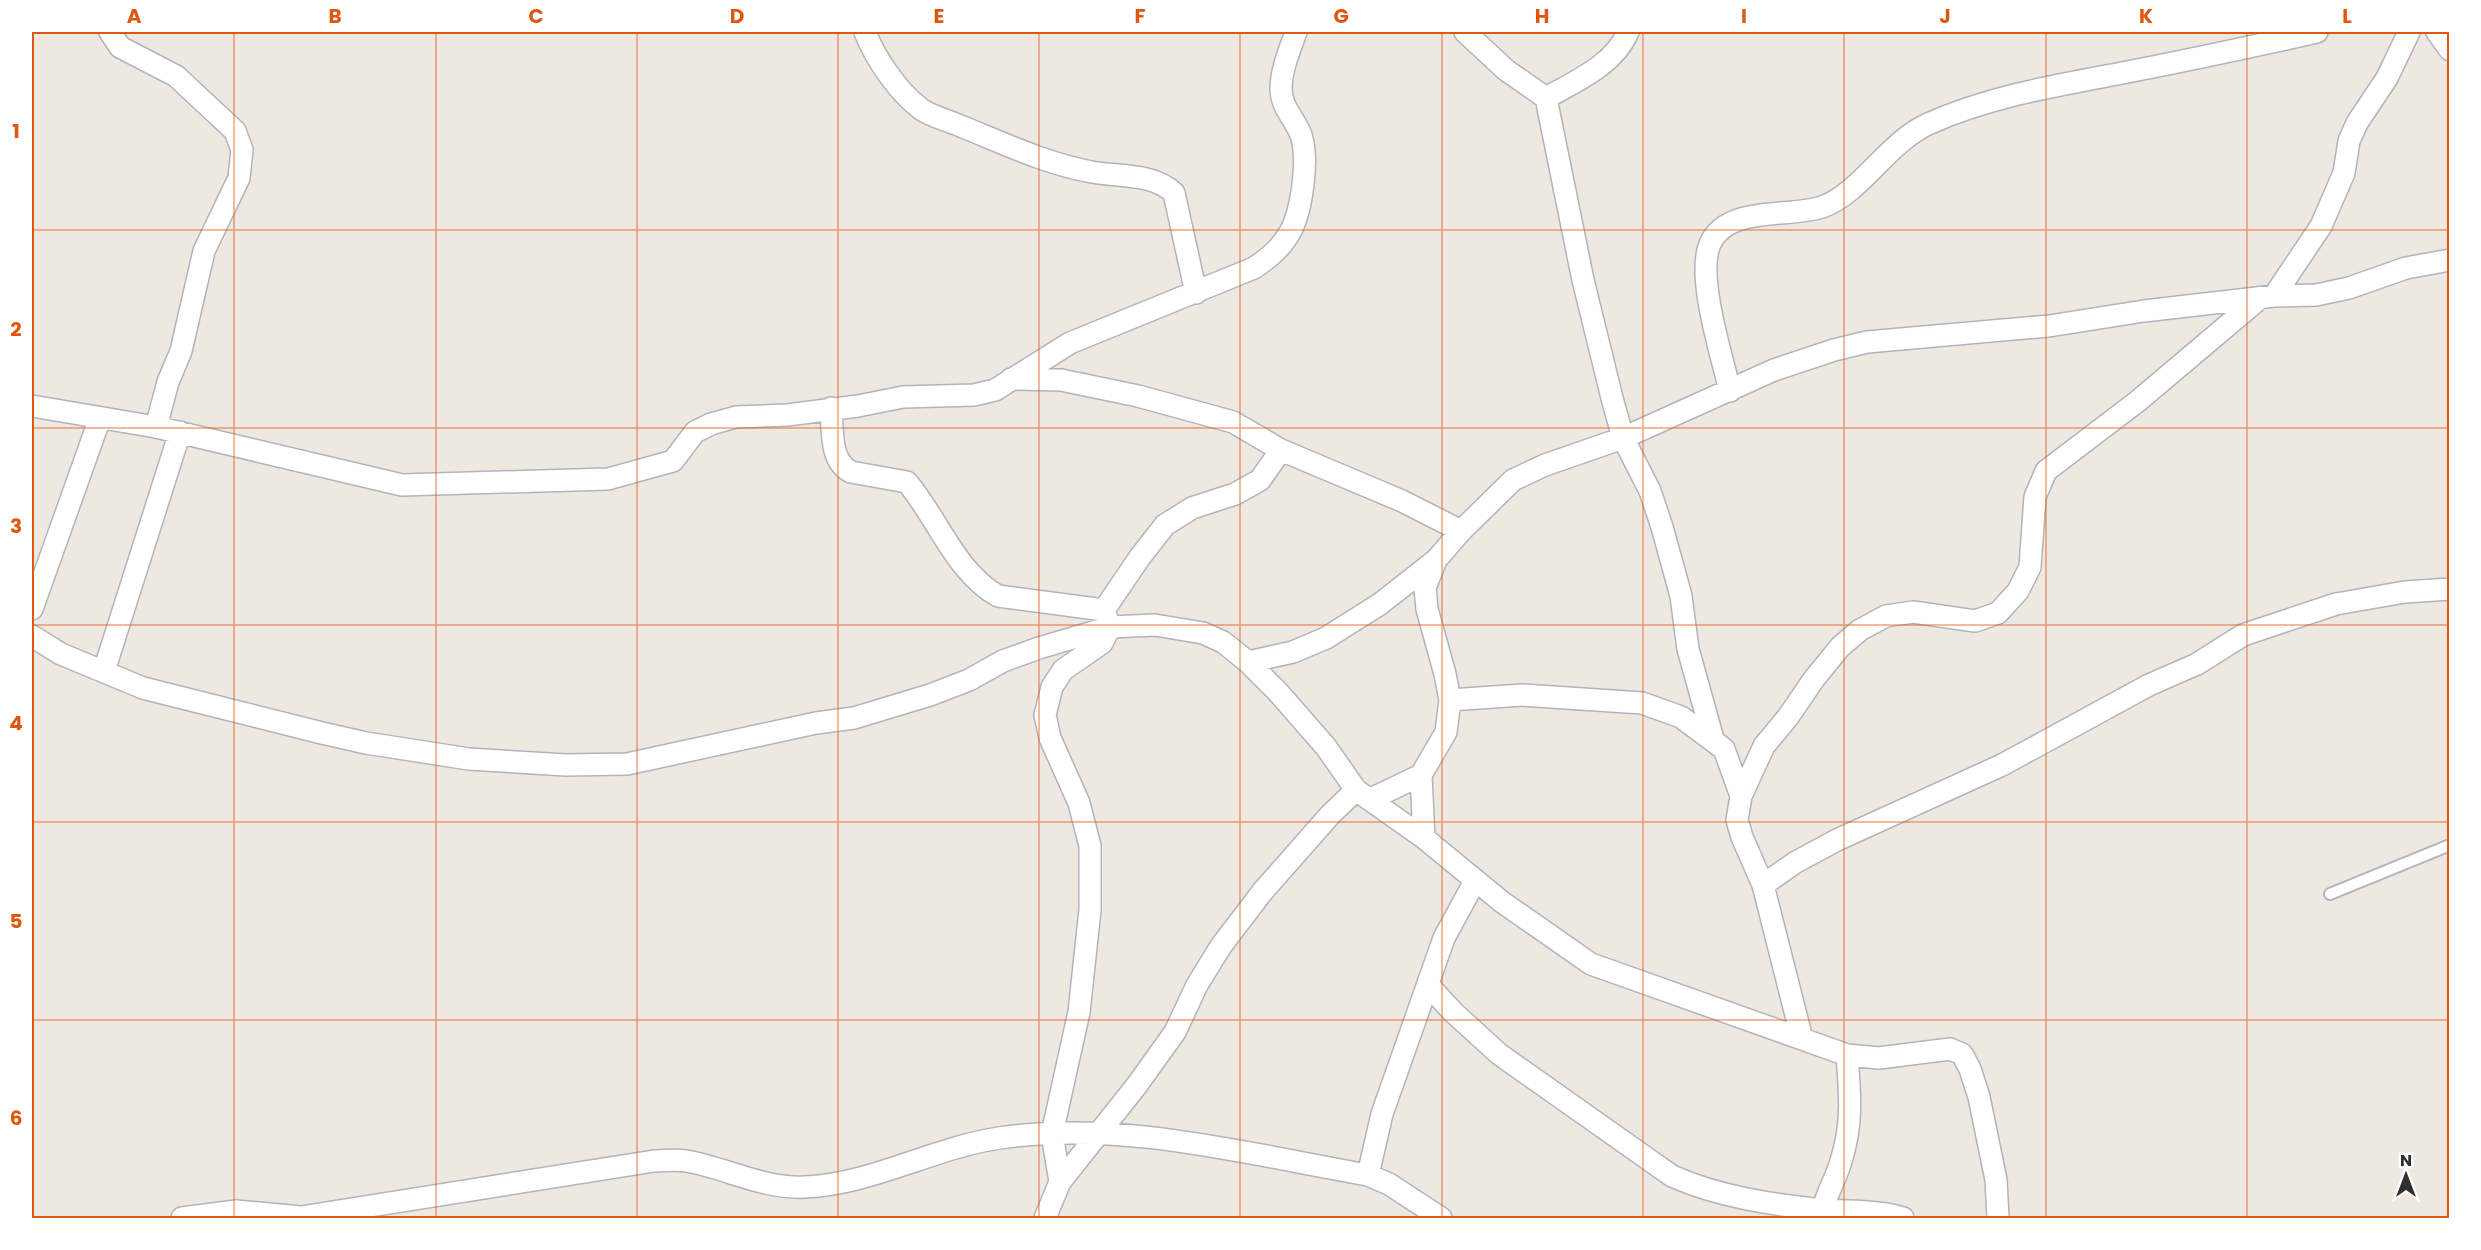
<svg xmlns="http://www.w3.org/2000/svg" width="2481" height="1250" viewBox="0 0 2481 1250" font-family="Poppins,sans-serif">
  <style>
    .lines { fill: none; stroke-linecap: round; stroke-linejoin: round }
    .lane-casing { stroke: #b0b4be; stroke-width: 14 }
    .street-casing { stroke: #b0b4be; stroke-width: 24 }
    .lane { stroke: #fff; stroke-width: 10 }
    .street { stroke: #fff; stroke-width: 21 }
    .grid { fill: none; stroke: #df570e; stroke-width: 1.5; stroke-opacity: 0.55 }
    .neatline { fill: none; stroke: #df570e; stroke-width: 2 }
    .grid-label { font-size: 20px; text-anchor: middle; font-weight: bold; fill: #df570e }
  </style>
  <rect width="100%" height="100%" fill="#efe8e0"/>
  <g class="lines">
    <defs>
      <path id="lane" d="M2330 894 2450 845"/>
      <path id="street" d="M110 32 120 47 176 76 235 131 242 150 239 178 204 251 181 351 168 382 156 427
        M865 32C875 58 898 92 921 109 932 117 950 121 963 127 1005 144 1047 164 1092 172 1119 177 1153 173 1174 193L1196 293
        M1465 32 1506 70 1546 98 1583 280 1612 398 1623 438 1650 491 1662 527 1681 596 1688 649 1713 739
        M2437 32 2450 50
        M1546 98C1576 81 1614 65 1628 32
        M2274 296 2321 226 2344 173 2349 141 2357 123 2387 78 2409 32
        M1011 379 1061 380 1138 396 1233 422 1281 450 1402 501 1461 531
        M1730 391C1722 356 1696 276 1710 244 1727 205 1790 218 1822 207 1860 194 1887 143 1928 124 1988 97 2053 86 2117 74 2184 61 2250 47 2317 32
        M32 406 156 427 402 485 608 479 673 461 695 432 711 424 736 417 787 415 858 406 903 397 974 395 995 390 1070 343 1254 268C1267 259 1278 251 1287 237 1302 216 1309 159 1301 135 1295 119 1281 107 1281 89 1281 70 1290 49 1296 32
        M831 408C833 429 829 461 851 472L907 482C938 519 955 571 998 596L1104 610
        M32 609 100 418
        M1104 610 1140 557 1165 525 1192 508 1235 494 1260 480 1281 450
        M32 636 61 654 143 688 322 733 366 743 469 759 566 765 627 764 816 723 854 718 930 695 969 680 1003 661 1039 648 1110 627 1155 625 1203 633 1223 642 1248 662 1277 691 1326 747 1356 790 1424 838 1502 902 1591 964 1847 1055 1879 1058 1950 1049 1962 1054 1970 1069 1979 1097 1996 1180 1998 1218
        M1248 662 1293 652 1326 638 1380 604 1436 560 1461 531 1513 480 1545 465 1623 438 1774 370 1834 350 1867 342 2049 326 2144 311 2274 296 2316 295 2349 288 2406 268 2450 260
        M104 671 180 432
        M1450 700 1522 695 1642 703 1681 717 1724 749 1741 796
        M1371 799 1421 775
        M1424 838 1421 775 1446 732 1450 700 1445 674 1427 609 1425 588 1436 560
        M1763 885 1796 862 1837 840 2002 765 2149 685 2197 664 2243 635 2336 604 2405 592 2450 589
        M1428 985 1453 1012 1499 1054 1672 1176C1719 1197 1774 1205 1825 1210 1851 1212 1879 1210 1903 1218
        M1802 1039 1763 885 1742 837 1737 820 1741 796 1764 746 1788 717 1814 679 1840 647 1860 630 1886 616 1913 612 1975 621 1998 613 2018 591 2030 567 2035 497 2046 471 2138 401 2260 298
        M1368 1175 1382 1114 1444 938 1475 881
        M1060 1182 1052 1134 1079 1012 1090 910V846L1079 803 1050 738 1045 715 1052 687 1063 670 1102 643 1110 627 1104 610
        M182 1218 236 1211 301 1217 654 1161C664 1161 676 1159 686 1161 727 1168 763 1189 805 1187 872 1184 933 1148 999 1138 1122 1120 1247 1154 1368 1175L1389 1184 1441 1218
        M1045 1218 1060 1182 1137 1085 1175 1032 1197 985 1221 946 1263 891 1330 815 1356 790
        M1822 1218C1823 1198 1836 1180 1841 1161 1853 1123 1850 1094 1847 1055"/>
    </defs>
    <use href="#lane" class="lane-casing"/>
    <use href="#street" class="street-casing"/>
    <use href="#lane" class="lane"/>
    <use href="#street" class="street"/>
  </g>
  <path class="grid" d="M234 32V1218M436 32V1218M637 32V1218M838 32V1218M1039 32V1218M1240 32V1218M1442 32V1218M1643 32V1218M1844 32V1218M2046 32V1218M2247 32V1218M32 230H2450M32 428H2450M32 625H2450M32 822H2450M32 1020H2450"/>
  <rect width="2481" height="1250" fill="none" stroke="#ffffff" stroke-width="66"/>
  <g transform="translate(2406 1175)" stroke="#ffffff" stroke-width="4.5" paint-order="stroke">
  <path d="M0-4.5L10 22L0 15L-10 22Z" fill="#2e2e2e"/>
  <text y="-9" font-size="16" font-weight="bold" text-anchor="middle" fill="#2e2e2e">N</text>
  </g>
  <rect x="33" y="33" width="2415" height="1184" class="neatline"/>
  <g class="grid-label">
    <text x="134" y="23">A</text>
    <text x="335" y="23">B</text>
    <text x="536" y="23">C</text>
    <text x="737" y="23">D</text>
    <text x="939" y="23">E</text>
    <text x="1140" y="23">F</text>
    <text x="1341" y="23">G</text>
    <text x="1542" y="23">H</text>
    <text x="1744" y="23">I</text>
    <text x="1945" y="23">J</text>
    <text x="2146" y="23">K</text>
    <text x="2347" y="23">L</text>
    <text x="16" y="138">1</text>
    <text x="16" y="336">2</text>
    <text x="16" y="533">3</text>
    <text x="16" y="730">4</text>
    <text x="16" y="928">5</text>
    <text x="16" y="1125">6</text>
  </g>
</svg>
